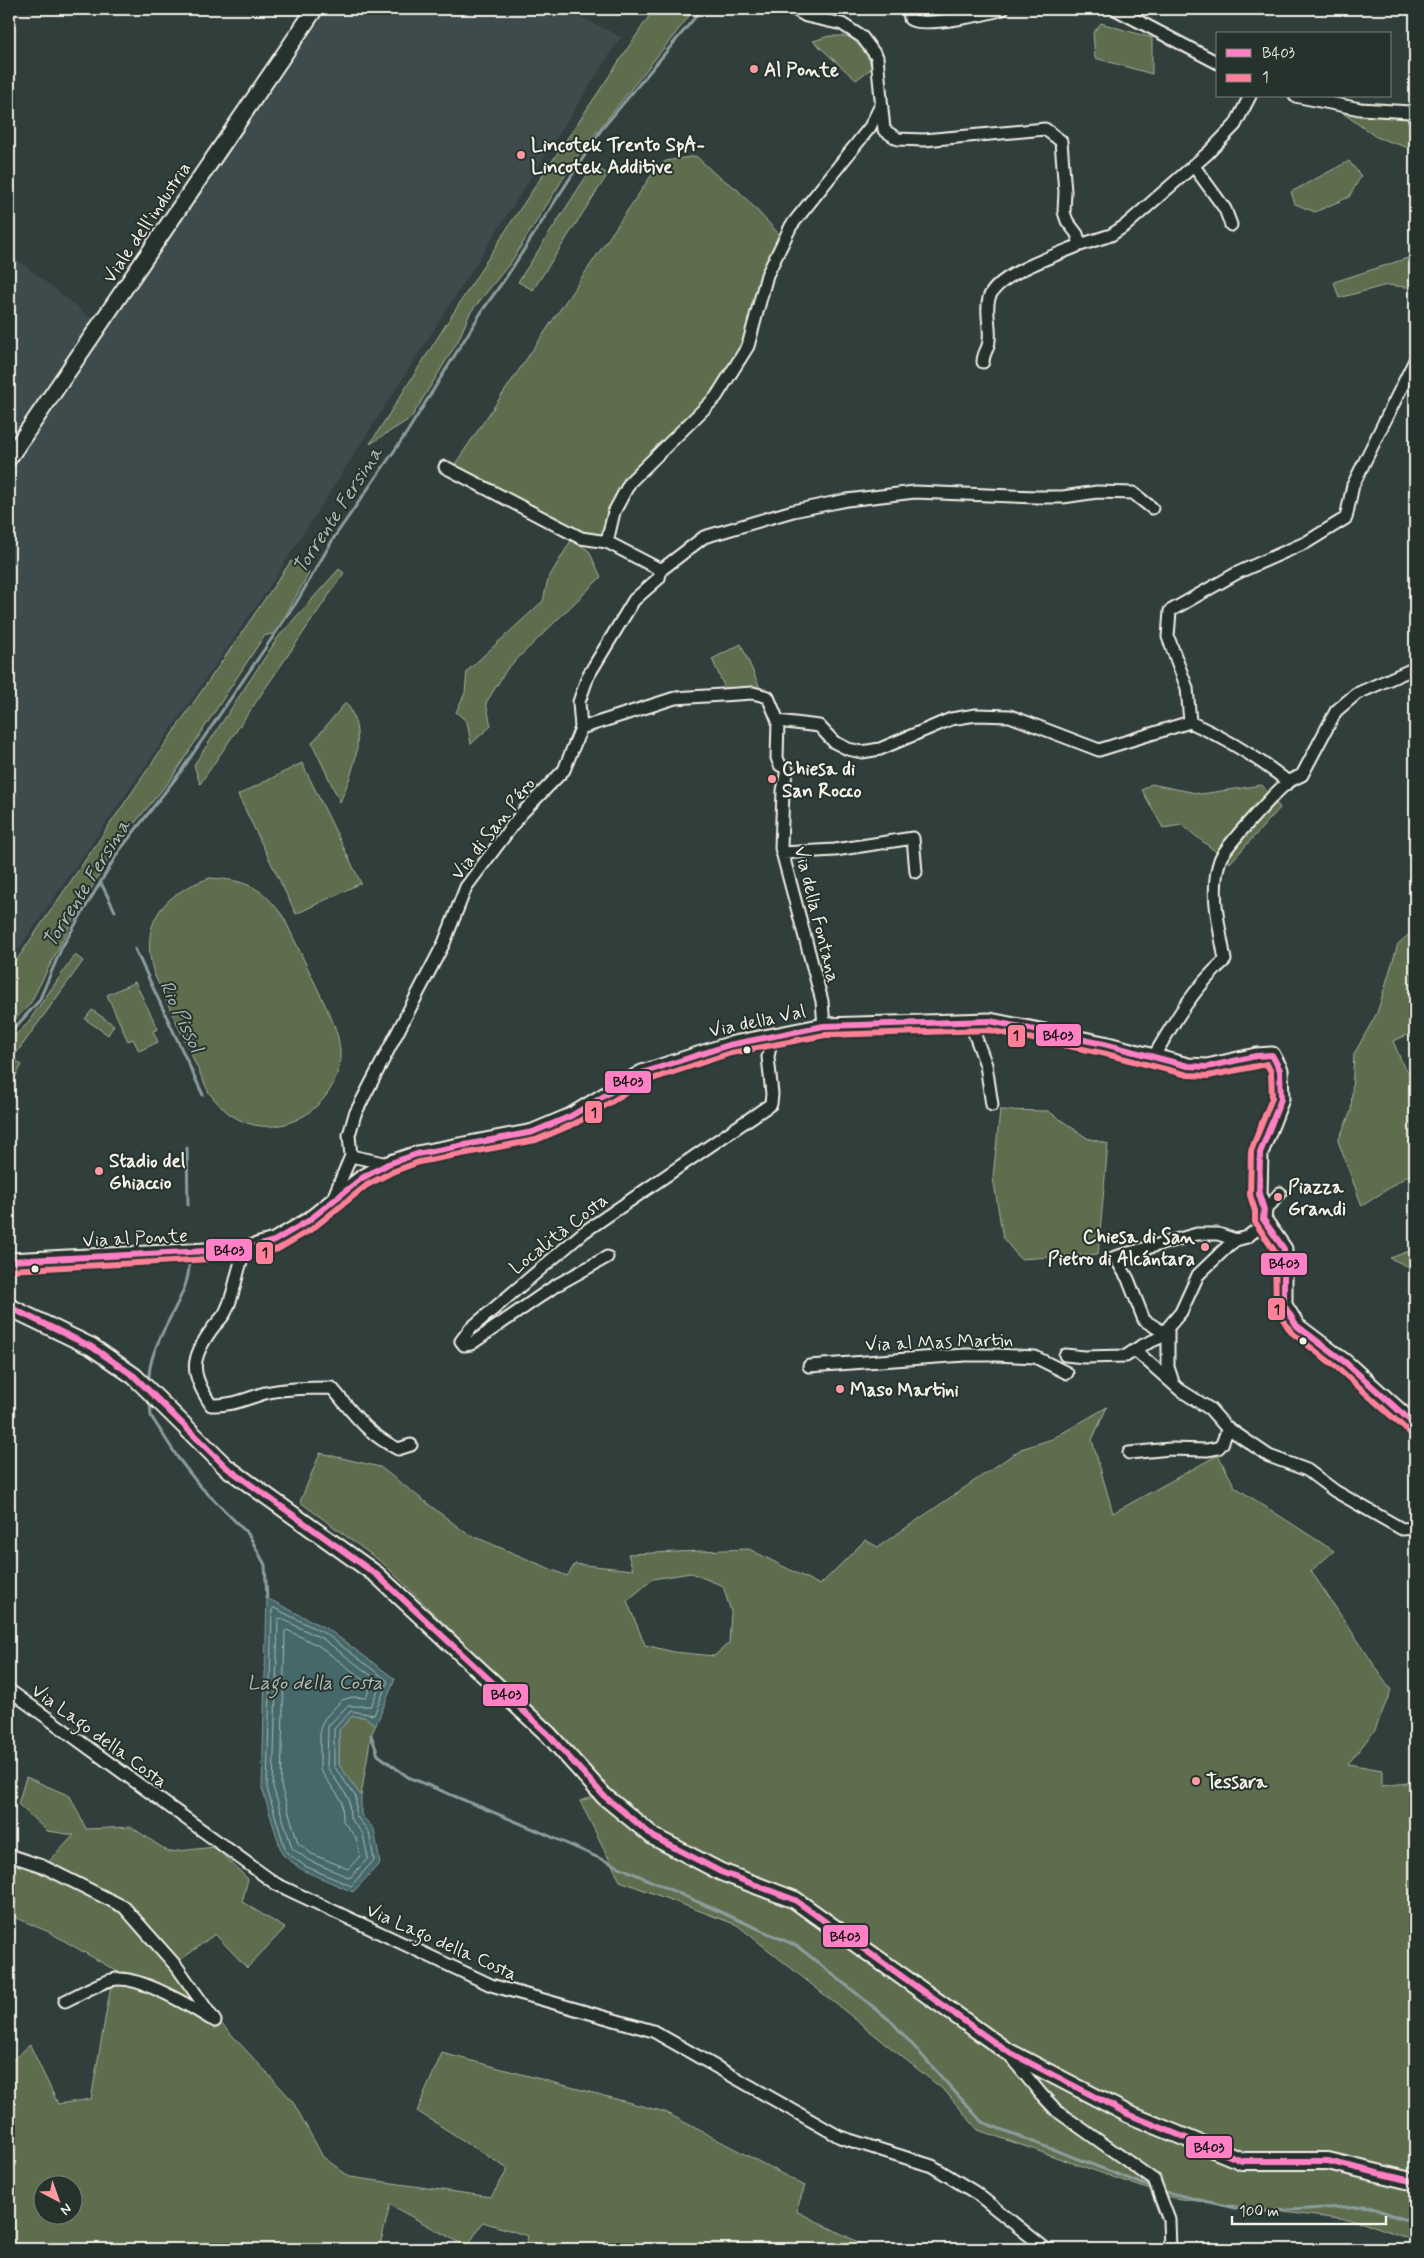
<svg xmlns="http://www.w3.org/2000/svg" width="1424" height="2258" viewBox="0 0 1424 2258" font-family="Mynerve,sans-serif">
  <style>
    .built { fill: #3c4b4d }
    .green { fill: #5e6d4f; stroke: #a9af9c; fill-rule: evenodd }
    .water { fill: #45676b; stroke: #8b9e9d }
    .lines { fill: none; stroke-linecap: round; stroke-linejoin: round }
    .shore { stroke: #aebab6; stroke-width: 1 }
    .stream { stroke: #8b9e9d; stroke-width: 3 }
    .minor-casing { stroke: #f4f1e8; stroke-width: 15 }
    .tertiary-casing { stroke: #f4f1e8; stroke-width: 19 }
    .secondary-casing { stroke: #f4f1e8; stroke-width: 20 }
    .minor { stroke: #26332d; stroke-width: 11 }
    .tertiary { stroke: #26332d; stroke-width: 15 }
    .secondary { stroke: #26332d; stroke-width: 16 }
    .bus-1-casing { stroke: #26332d; stroke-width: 10 }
    .bus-2-casing { stroke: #26332d; stroke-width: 10 }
    .bus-1 { stroke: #ff80c5; stroke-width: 6 }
    .bus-2 { stroke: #ff8098; stroke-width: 6 }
    .poi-dot { fill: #ff9aa2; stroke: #26332d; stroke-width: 2 }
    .bus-dot { fill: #f4f1e8; stroke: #26332d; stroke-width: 2 }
    .labels { text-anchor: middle; stroke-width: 4; stroke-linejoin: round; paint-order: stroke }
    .poi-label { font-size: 19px; font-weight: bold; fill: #f4f1e8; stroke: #26332d; text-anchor: start }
    .street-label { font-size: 19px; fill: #f4f1e8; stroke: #26332d }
    .water-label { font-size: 20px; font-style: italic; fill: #aebab6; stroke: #26332d }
    .line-badge { stroke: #26332d; stroke-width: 2 }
    .pale-badge-label { font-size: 14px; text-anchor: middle; font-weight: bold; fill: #111 }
  </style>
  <rect width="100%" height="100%" fill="#303e3c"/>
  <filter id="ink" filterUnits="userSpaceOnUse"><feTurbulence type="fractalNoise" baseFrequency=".02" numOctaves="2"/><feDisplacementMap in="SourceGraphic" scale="10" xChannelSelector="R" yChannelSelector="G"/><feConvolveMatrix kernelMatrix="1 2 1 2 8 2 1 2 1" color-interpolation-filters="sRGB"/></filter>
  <g filter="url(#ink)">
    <path class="built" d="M327 9H564L621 37 268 589 9 963V253L105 329Z"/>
    <path class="green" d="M654 9H693L687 19 576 158 511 262 470 313 458 341 411 418 370 444 510 224Z
      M1101 23 1152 38V74L1095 58 1093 33Z
      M829 36H849L866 52 872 68 856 80 813 41Z
      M1415 111V150L1376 137 1344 114Z
      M696 156 715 174 737 189 781 236 746 345 714 395 641 468 606 540 582 536 453 467 657 167 666 161Z
      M1349 161 1361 176 1349 197 1315 212 1295 204 1291 192Z
      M593 166 608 174 533 290 518 282Z
      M1415 251V288L1387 285 1339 298 1334 282 1411 257Z
      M572 539 589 551 601 577 507 669 486 703 491 726 471 744 467 722 456 712 465 693 467 671 543 601 548 579Z
      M291 561 309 573 276 633 264 636 171 779 115 847 73 920 30 1004 9 1026V971Z
      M339 569 344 573 200 784 194 765 279 636Z
      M741 644 761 690 728 695 712 659Z
      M346 702C368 735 354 769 340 802L312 743Z
      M302 763 361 883 296 914 238 795Z
      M1151 784 1201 794 1262 785 1280 808 1230 863 1182 825 1163 828 1142 790Z
      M210 878C246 880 263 887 284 918 296 943 308 969 320 994 328 1012 339 1030 340 1051 343 1100 287 1143 240 1120 227 1114 218 1104 209 1093L154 974C139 923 162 894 210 878Z
      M1415 929V1032L1393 1041 1403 1065 1415 1080V1171L1362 1206 1338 1141 1351 1111 1354 1054 1377 1013 1398 944Z
      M75 955 83 961 13 1058 22 1065 9 1087V1041L26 1025Z
      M135 982 158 1029 153 1031 158 1042 139 1051 133 1039 128 1041 107 995Z
      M92 1010 114 1025 108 1035 85 1019Z
      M1000 1110 1048 1111 1087 1138 1108 1144 1098 1254 1020 1259 1003 1238 993 1177Z
      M1415 1249V1270L1390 1258Z
      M1107 1407 1092 1440 1113 1513 1218 1455 1235 1487 1334 1551 1311 1571 1391 1690 1375 1730 1348 1764 1382 1770V1786L1415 1782V2241L1363 2222 1173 2198 978 2130 945 2091 737 1925 620 1881 580 1801 613 1791 384 1564 300 1502 320 1453 380 1467 466 1533 567 1576 575 1564 633 1570 628 1554 749 1549 820 1585 865 1540 878 1547 1021 1449 1052 1439ZM691 1573 723 1586 731 1612 729 1643 714 1656 674 1652 645 1645 627 1601 653 1579Z
      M352 1716 365 1717 376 1725 371 1735 361 1796 339 1765V1730Z
      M26 1777 70 1796 86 1829 131 1827 169 1852 215 1847 248 1879 242 1902 285 1928 247 1968 215 1934 170 1968 292 2100 323 2157 350 2177 491 2197 508 2169 417 2111 442 2053 665 2112 805 2186 796 2211 872 2249H525L528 2236 483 2222 467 2247 390 2205 379 2249H9V2063L30 2045 58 2104 91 2099 110 1991 118 1972 49 1932 9 1915V1860L39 1872 74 1835 47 1831 18 1804ZM42 2186H72V2216H42Z"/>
    <path class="water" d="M267 1598 329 1630 395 1679 376 1725 365 1717 352 1716 339 1730V1765L361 1796V1815L374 1829 380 1863 353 1892 302 1870 282 1854 262 1788Z"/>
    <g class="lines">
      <path class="shore" d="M274 1608 326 1634 388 1681 374 1715 351 1711 334 1729V1766L356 1797V1816L369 1832 374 1860 351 1886 305 1866 286 1852 267 1788 272 1610Z
        M280 1618 323 1639 381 1683 371 1706H347L328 1726 327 1767 349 1799 350 1818 363 1834 368 1858 350 1878 308 1860 292 1848 273 1787 278 1620Z
        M287 1630 319 1646 371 1685 366 1698 352 1697 342 1700 324 1719 320 1729V1770L342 1801 343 1821 356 1838 360 1856 348 1869 312 1854 298 1843 281 1786 285 1632Z"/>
      <path class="stream" d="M101 883 115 911
        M135 949 203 1095
        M9 1034 39 1001 62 947 119 851 179 774 296 603 335 536 406 434 484 308 507 276 601 130 702 9
        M187 1148 188 1205
        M149 1382C147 1341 189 1300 189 1265
        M150 1401 151 1416 178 1458 199 1485 249 1535 265 1565 267 1598
        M371 1735 378 1755 408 1777 536 1830 797 1946 891 2021 982 2122 1153 2188
        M1161 2191 1252 2212 1366 2206 1415 2223"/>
      <defs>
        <path id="minor" d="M794 9 806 16 842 24 862 37 877 57 884 130 898 139 924 140 1045 129 1061 141 1065 192 1064 212 1067 221 1077 234 1080 245C1057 255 997 274 989 298 985 312 991 327 989 340 989 349 983 352 983 362
          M909 9 910 19C922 28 988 14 1003 9
          M1115 9 1218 63
          M9 11 10 9
          M1295 96 1360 109 1411 112 1415 119
          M1193 165 1225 209 1231 225
          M1080 245 1111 235 1126 225 1208 153 1235 125 1250 96
          M445 467 581 538 607 542 661 570
          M607 542 614 512 630 482 716 397 748 346 767 275 791 226 870 127 881 105
          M778 721 819 726 834 742 848 749 862 752 880 749 951 719 976 715 1010 716 1099 750 1190 722
          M1190 722 1187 688 1168 637 1170 611 1237 573 1307 542 1346 518 1353 485 1415 360
          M1190 722C1225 738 1257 757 1287 781
          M581 728 675 698 753 693 768 697 778 721 777 758 780 765 787 769 783 791 781 848 822 1001 824 1026
          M782 853 835 850 913 838 916 872
          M970 1022 986 1065 992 1105
          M1154 1056C1175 1020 1194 988 1225 960 1220 929 1209 891 1220 860 1223 850 1250 821 1258 812 1273 797 1282 783 1302 775L1336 711 1356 694 1415 668
          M351 1156 349 1135 355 1114 444 943 466 887 521 814 564 770 581 728 579 702 588 676 634 600 659 578 661 570 704 537 793 511 847 500 915 492 1036 497H1063L1097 492 1133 493 1152 508
          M351 1156 388 1164
          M332 1201 351 1156
          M1263 1207 1271 1204 1280 1193
          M246 1249C236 1269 236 1291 226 1311 223 1318 216 1323 212 1329 190 1359 190 1373 211 1405 232 1406 245 1399 265 1393 287 1388 310 1388 332 1388 355 1415 366 1433 398 1449L411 1445
          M607 1257 555 1286 471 1344 464 1345 461 1341 470 1329 584 1232 771 1104 772 1094 768 1057 772 1037
          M1168 1328V1367L1173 1382
          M1163 1332 1144 1320 1128 1279 1115 1257 1197 1234H1218L1236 1240
          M1136 1351 1180 1390 1210 1409 1225 1426 1269 1456 1307 1470 1335 1491 1402 1529 1415 1528
          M1065 1355 1084 1357 1126 1356 1141 1346 1159 1338 1181 1312 1198 1275 1227 1247 1236 1240 1247 1237 1256 1230 1263 1219
          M809 1366 965 1355H997L1035 1357 1067 1373
          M1129 1453 1170 1449 1207 1450 1218 1448 1222 1444 1228 1428
          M9 1690 276 1884 491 1985 653 2031 840 2137 932 2166 976 2193 1046 2249
          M9 1855 42 1866 124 1907 177 1967 215 2021
          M65 2001C80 1994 96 1984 111 1980 136 1973 190 2006 211 2019
          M1009 2055 1041 2094 1057 2111 1154 2180 1169 2220 1170 2249"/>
        <path id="tertiary" d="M9 458 315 9
          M9 1261 246 1249 274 1241 308 1221 362 1178 388 1164 417 1154 533 1132 571 1116 642 1073 729 1045 824 1026 990 1021 1104 1044 1188 1066 1207 1067 1256 1056 1272 1055 1280 1070 1281 1099 1260 1153 1259 1194 1264 1210 1263 1219 1284 1249V1305L1297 1326 1346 1363 1415 1425"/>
        <path id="secondary" d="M9 1307 92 1347 134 1376 226 1467 377 1575 548 1734 604 1796 654 1837 721 1872 795 1900 1005 2050 1128 2114 1242 2161H1328L1415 2182"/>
      </defs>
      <use href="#minor" class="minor-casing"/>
      <use href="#tertiary" class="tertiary-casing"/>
      <use href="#secondary" class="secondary-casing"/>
      <use href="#minor" class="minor"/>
      <use href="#tertiary" class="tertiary"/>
      <use href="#secondary" class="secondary"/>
      <defs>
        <path id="bus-1" d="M9 1261 246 1249 274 1241 308 1221 362 1178 388 1164 417 1154 533 1132 571 1116 642 1073 729 1045 824 1026 990 1021 1104 1044 1188 1066 1207 1067 1256 1056 1272 1055 1280 1070 1281 1099 1260 1153 1259 1194 1264 1210 1263 1219 1284 1249V1305L1297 1326 1346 1363 1415 1425
          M9 1307 92 1347 134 1376 226 1467 377 1575 548 1734 604 1796 654 1837 721 1872 795 1900 1005 2050 1128 2114 1242 2161H1328L1415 2182"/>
        <path id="bus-2" d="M9 1270 248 1257 278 1249 312 1229 367 1185 392 1172 419 1162 536 1140 576 1123 646 1081 731 1053 825 1035 989 1030 1102 1053 1188 1075 1208 1076 1267 1064 1271 1072 1272 1098 1251 1151 1250 1195 1255 1211V1222L1275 1252 1276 1308 1291 1332 1340 1370 1409 1432"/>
      </defs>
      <use href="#bus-1" class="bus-1-casing"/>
      <use href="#bus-2" class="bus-2-casing"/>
      <use href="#bus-1" class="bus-1"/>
      <use href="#bus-2" class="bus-2"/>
    </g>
  </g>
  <g class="poi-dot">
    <circle cx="754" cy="69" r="5"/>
    <circle cx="521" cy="155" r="5"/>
    <circle cx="772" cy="779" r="5"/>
    <circle cx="99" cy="1171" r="5"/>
    <circle cx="1278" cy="1197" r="5"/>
    <circle cx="1205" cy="1247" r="5"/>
    <circle cx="840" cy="1389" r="5"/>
    <circle cx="1196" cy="1781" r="5"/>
  </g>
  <g class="bus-dot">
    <circle cx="747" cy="1050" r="4.5"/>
    <circle cx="35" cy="1269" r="4.5"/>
    <circle cx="1303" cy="1341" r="4.5"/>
  </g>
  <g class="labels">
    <g class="poi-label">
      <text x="764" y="76">Al Ponte</text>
      <text x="531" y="151">Lincotek Trento SpA-<tspan x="531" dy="22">Lincotek Additive</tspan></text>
      <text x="782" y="775">Chiesa di<tspan x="782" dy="22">San Rocco</tspan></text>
      <text x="109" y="1167">Stadio del<tspan x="109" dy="22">Ghiaccio</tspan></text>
      <text x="1288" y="1193">Piazza<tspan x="1288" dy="22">Grandi</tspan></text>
      <text x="1195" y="1243" text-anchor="end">Chiesa di San<tspan x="1195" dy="22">Pietro di Alcántara</tspan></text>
      <text x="850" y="1396">Maso Martini</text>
      <text x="1206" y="1788">Tessara</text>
    </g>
    <g class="street-label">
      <text transform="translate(146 222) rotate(-56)" y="7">Viale dell'industria</text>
      <text transform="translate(492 828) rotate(-52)" y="7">Via di San Péro</text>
      <text transform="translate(818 914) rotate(76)" y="7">Via della Fontana</text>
      <text transform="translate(757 1020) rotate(-12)" y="7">Via della Val</text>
      <text transform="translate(558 1233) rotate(-38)" y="7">Località Costa</text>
      <text transform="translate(135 1237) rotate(-3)" y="7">Via al Ponte</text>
      <text transform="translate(939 1341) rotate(-2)" y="7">Via al Mas Martin</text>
      <text transform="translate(100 1735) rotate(36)" y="7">Via Lago della Costa</text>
      <text transform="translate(442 1941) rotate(24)" y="7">Via Lago della Costa</text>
    </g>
    <g class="water-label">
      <text transform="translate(337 510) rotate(-57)" y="7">Torrente Fersina</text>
      <text transform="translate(86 883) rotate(-58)" y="7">Torrente Fersina</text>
      <text transform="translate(182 1016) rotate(65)" y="7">Rio Pissol</text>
      <text x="315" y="1689">Lago della Costa</text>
    </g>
  </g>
  <g class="line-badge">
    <rect x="1035" y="1023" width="47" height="24" rx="5" fill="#ff80c5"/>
    <rect x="1007" y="1024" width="19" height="24" rx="5" fill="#ff8098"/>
    <rect x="604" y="1070" width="48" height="24" rx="5" fill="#ff80c5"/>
    <rect x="584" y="1100" width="19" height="24" rx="5" fill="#ff8098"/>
    <rect x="205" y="1238" width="48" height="24" rx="5" fill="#ff80c5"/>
    <rect x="255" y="1241" width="19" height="24" rx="5" fill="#ff8098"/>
    <rect x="1260" y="1252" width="48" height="24" rx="5" fill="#ff80c5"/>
    <rect x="1267" y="1297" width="19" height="24" rx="5" fill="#ff8098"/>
    <rect x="482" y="1683" width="47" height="24" rx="5" fill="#ff80c5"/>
    <rect x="822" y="1924" width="47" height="24" rx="5" fill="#ff80c5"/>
    <rect x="1185" y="2135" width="48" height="24" rx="5" fill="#ff80c5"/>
  </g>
  <g class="pale-badge-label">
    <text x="1058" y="1040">B403</text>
    <text x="1016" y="1040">1</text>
    <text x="628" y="1086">B403</text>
    <text x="594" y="1117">1</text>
    <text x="229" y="1255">B403</text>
    <text x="265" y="1257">1</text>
    <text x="1284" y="1268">B403</text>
    <text x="1277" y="1314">1</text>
    <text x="506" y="1699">B403</text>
    <text x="845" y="1941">B403</text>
    <text x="1209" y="2152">B403</text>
  </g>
  <rect width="1424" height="2258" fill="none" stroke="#26332d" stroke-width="30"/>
  <rect x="15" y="15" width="1394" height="2228" fill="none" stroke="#f4f1e8" stroke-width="2" filter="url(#ink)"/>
  <rect x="1216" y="32" width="175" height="65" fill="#26332d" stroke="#787f78"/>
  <rect x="1226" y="49" width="25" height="8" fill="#ff80c5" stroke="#787f78"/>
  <text x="1262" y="58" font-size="15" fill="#f4f1e8">B403</text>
  <rect x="1226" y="74" width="25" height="8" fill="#ff8098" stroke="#787f78"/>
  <text x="1262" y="82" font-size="15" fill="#f4f1e8">1</text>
  <g transform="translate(58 2200) rotate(139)"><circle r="24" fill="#26332d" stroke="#787f78"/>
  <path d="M0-4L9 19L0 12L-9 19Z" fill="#ff9aa2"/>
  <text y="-8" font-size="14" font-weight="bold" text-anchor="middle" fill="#f4f1e8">N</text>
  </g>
  <path d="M1232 2216v8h154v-8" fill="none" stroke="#f4f1e8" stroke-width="2.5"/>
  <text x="1239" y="2216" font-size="15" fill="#f4f1e8" stroke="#26332d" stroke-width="4" paint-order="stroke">100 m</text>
</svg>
